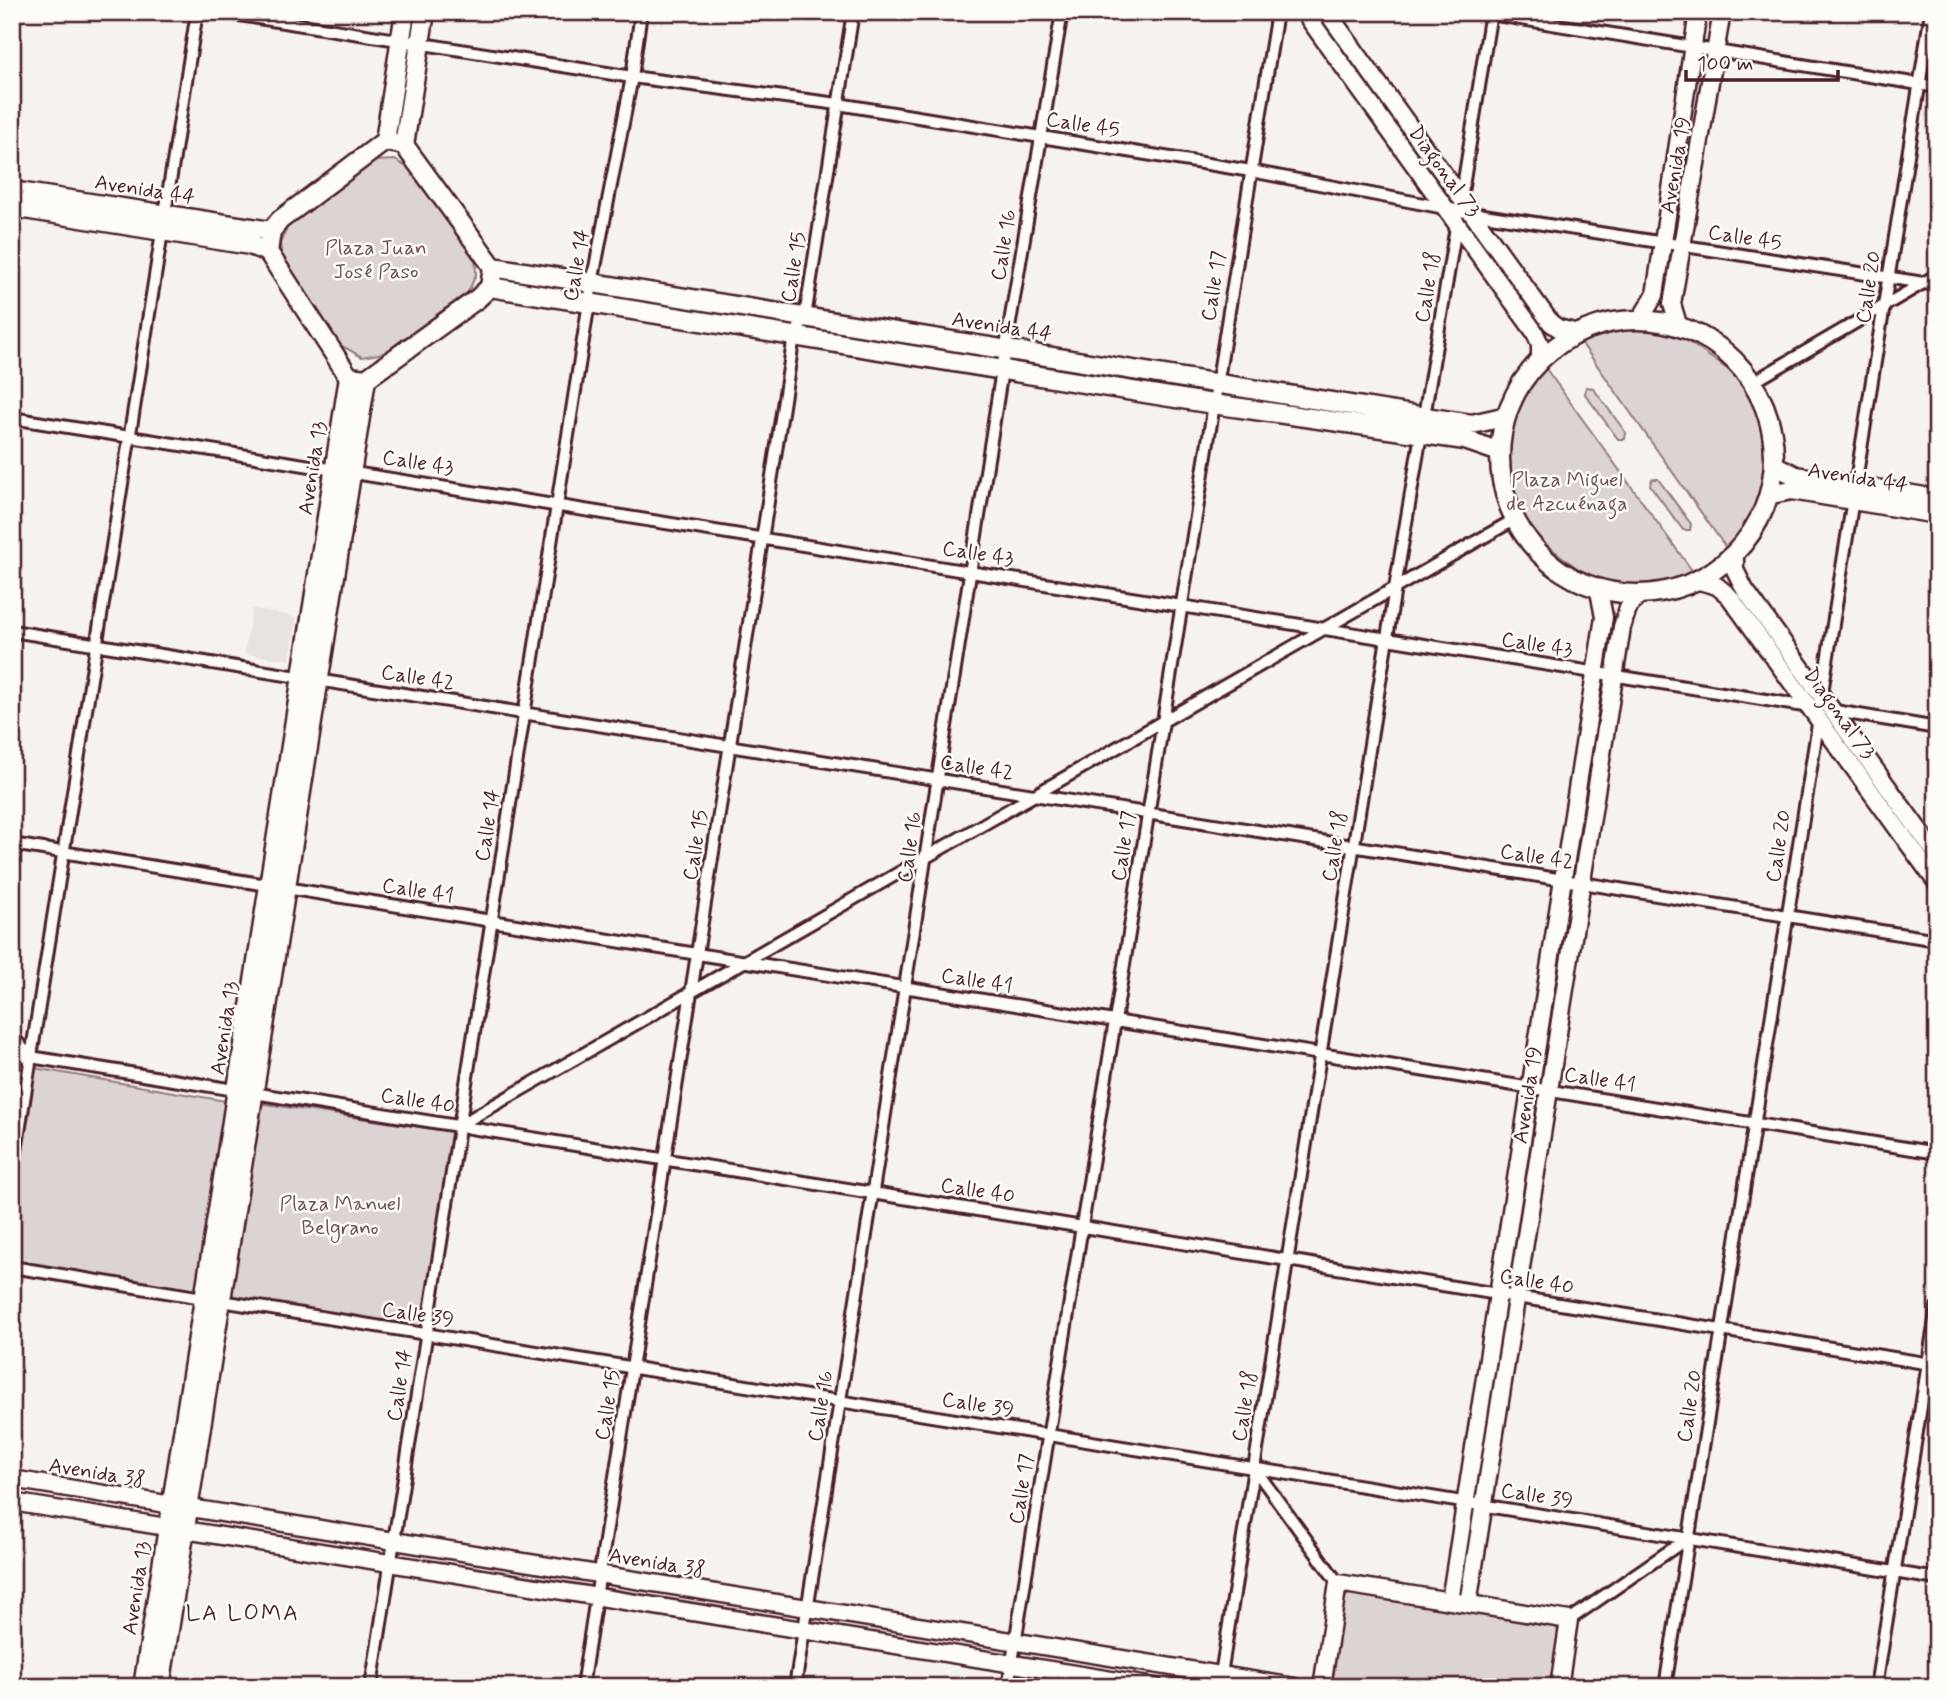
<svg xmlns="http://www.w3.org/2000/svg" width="1949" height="1699" viewBox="0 0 1949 1699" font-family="Mynerve,sans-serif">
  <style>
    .built { fill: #e9e3e0 }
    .green { fill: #dcd4d2; stroke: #937a7e; stroke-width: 2 }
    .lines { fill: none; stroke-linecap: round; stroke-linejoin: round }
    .street-casing { stroke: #4a1f2b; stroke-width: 16 }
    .secondary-casing { stroke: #4a1f2b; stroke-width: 21 }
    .primary-casing { stroke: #4a1f2b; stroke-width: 23 }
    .street { stroke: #fdfcf7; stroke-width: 10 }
    .secondary { stroke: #fdfcf7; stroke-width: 16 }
    .primary { stroke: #fdfcf7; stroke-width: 18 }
    .labels { text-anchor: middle; stroke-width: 5; stroke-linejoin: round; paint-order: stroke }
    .street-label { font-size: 21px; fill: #4a1f2b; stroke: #fdfcf7 }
    .park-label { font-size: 21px; fill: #6e4c55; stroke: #fdfcf7 }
    .neighbourhood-label { font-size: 23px; letter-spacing: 2px; fill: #4a1f2b; stroke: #fdfcf7 }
  </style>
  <rect width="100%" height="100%" fill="#f6f3ef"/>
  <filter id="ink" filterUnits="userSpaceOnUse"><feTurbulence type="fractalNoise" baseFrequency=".0143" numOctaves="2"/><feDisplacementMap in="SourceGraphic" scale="14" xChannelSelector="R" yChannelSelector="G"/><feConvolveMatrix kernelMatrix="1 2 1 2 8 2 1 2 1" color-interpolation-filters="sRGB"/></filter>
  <g filter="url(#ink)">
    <path class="built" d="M252 608 297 617 290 660 244 654Z"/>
    <path class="green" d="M395 160 415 172 475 253 476 275 468 292 384 353 362 357 340 345 283 268 280 243 289 224 373 161Z
      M1650 324 1667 327 1740 378 1751 391 1769 465 1764 493 1729 552 1580 341Z
      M1544 366 1696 576 1621 593 1602 587 1523 527 1514 511 1502 446 1504 428Z
      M1586 387 1593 388 1626 433 1625 439H1618L1585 394Z
      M1652 479H1658L1691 524 1690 530H1683L1650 485Z
      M34 1068 226 1101 195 1292 12 1262V1225Z
      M258 1103 454 1132 422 1329 227 1297Z
      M1351 1593 1554 1624 1560 1633 1552 1687H1329L1342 1599Z"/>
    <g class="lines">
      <defs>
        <path id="street" d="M220 12 632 77 838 104 1251 171 1471 213 1937 285
          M1478 12 1937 87
          M1461 199 1491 12
          M1755 381 1937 275
          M12 418 1810 707
          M12 631 1937 940
          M1821 699 1931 12
          M1829 710 1937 728
          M12 844 1937 1153
          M12 1036 31 1058
          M12 1054 1937 1365
          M458 1126 1510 522
          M12 1176 197 12
          M12 1267 1937 1579
          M1254 1468 1338 1583
          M1569 1620 1688 1538
          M371 1687 592 283 632 77 641 12
          M582 1687 794 336 805 317 853 12
          M795 1687 1002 370 1062 12
          M1008 1687 1277 12
          M1219 1687 1395 588 1457 221
          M1665 1687 1819 718
          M1876 1687 1937 1307"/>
        <path id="secondary" d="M1304 12 1534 331 1540 344V358
          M1327 12 1551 323 1558 328 1578 333
          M1641 318 1655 295 1698 12
          M1678 324 1672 304 1722 12
          M1735 552V570L1745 590 1937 855
          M1699 581 1717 586 1729 596 1937 883
          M12 1479 1295 1687
          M12 1502 1155 1687
          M1450 1601 1604 617 1599 591
          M1468 1604 1622 627 1628 608 1638 596
          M1322 1687 1338 1583 1569 1620 1559 1687"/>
        <path id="primary" d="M385 141 404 145 493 267 490 287 477 299 366 379 349 377 268 252 271 231 280 220Z
          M385 141 405 12
          M404 145 425 12
          M12 191 271 231
          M12 207 250 245 268 252
          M493 267 1425 417 1472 424 1503 417
          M490 287 1213 404 1465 440 1497 451
          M1500 457a137 137 0 1 1 274 0a137 137 0 1 1-274 0Z
          M1776 466 1796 476 1937 499
          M1771 494 1792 490 1937 514
          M143 1687 349 377
          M160 1687 366 379"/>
      </defs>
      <use href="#street" class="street-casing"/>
      <use href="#secondary" class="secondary-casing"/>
      <use href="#primary" class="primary-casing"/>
      <use href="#street" class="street"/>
      <use href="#secondary" class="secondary"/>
      <use href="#primary" class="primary"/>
    </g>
  </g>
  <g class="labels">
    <g class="street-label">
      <text transform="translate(1083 124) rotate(9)" y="7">Calle 45</text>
      <text transform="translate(1675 165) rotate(-80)" y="7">Avenida 19</text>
      <text transform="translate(1445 171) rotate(54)" y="7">Diagonal 73</text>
      <text transform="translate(145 189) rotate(9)" y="7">Avenida 44</text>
      <text transform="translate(1745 237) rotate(9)" y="7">Calle 45</text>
      <text transform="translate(1003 245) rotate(-81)" y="7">Calle 16</text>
      <text transform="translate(576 265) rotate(-80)" y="7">Calle 14</text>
      <text transform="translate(793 267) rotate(-81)" y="7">Calle 15</text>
      <text transform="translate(1213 286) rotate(-81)" y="7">Calle 17</text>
      <text transform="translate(1427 287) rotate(-81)" y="7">Calle 18</text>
      <text transform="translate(1868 287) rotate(-81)" y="7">Calle 20</text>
      <text transform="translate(1002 326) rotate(9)" y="7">Avenida 44</text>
      <text transform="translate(418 462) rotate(9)" y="7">Calle 43</text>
      <text transform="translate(312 468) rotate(-81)" y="7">Avenida 13</text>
      <text transform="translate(1858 477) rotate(9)" y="7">Avenida 44</text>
      <text transform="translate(978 553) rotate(9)" y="7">Calle 43</text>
      <text transform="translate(1537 644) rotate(9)" y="7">Calle 43</text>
      <text transform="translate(418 677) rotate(9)" y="7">Calle 42</text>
      <text transform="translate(1840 713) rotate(54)" y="7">Diagonal 73</text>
      <text transform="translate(977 767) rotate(9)" y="7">Calle 42</text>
      <text transform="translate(487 825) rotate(-81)" y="7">Calle 14</text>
      <text transform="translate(695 845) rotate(-81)" y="7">Calle 15</text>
      <text transform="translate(1123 846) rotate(-81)" y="7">Calle 17</text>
      <text transform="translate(1334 846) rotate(-81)" y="7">Calle 18</text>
      <text transform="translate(1778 846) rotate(-81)" y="7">Calle 20</text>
      <text transform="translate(909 847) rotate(-82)" y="7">Calle 16</text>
      <text transform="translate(1537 856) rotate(9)" y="7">Calle 42</text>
      <text transform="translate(418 890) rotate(9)" y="7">Calle 41</text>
      <text transform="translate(977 980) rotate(9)" y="7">Calle 41</text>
      <text transform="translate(224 1028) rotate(-81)" y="7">Avenida 13</text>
      <text transform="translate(1600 1079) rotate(9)" y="7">Calle 41</text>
      <text transform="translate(1527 1095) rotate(-81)" y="7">Avenida 19</text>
      <text transform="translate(418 1100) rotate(9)" y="7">Calle 40</text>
      <text transform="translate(978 1190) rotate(9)" y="7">Calle 40</text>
      <text transform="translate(1537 1281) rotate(9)" y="7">Calle 40</text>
      <text transform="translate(418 1314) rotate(9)" y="7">Calle 39</text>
      <text transform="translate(399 1385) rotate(-81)" y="7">Calle 14</text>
      <text transform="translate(978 1404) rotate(9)" y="7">Calle 39</text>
      <text transform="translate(607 1405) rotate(-81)" y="7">Calle 15</text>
      <text transform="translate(820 1406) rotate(-81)" y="7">Calle 16</text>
      <text transform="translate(1244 1406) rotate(-81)" y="7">Calle 18</text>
      <text transform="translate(1689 1406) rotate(-81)" y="7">Calle 20</text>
      <text transform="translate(97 1472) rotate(9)" y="7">Avenida 38</text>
      <text transform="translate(1021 1489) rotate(-81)" y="7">Calle 17</text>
      <text transform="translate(1537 1495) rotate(9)" y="7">Calle 39</text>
      <text transform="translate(657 1562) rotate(9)" y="7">Avenida 38</text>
      <text transform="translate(136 1588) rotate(-81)" y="7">Avenida 13</text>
    </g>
    <g class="park-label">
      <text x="376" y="254">Plaza Juan<tspan x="376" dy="24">José Paso</tspan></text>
      <text x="1567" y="486">Plaza Miguel<tspan x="1567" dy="24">de Azcuénaga</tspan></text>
      <text x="340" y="1210">Plaza Manuel<tspan x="340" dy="24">Belgrano</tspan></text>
    </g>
    <g class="neighbourhood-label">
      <text x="243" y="1620">LA LOMA</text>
    </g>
  </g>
  <rect width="1949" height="1699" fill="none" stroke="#fdfcf7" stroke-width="42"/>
  <rect x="21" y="21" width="1907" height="1657" fill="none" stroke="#4a1f2b" stroke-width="2.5" filter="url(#ink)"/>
  <path d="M1686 70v10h152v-10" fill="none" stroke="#4a1f2b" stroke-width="3.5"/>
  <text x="1697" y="70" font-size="21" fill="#4a1f2b" stroke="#fdfcf7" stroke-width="5" paint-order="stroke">100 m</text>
</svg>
